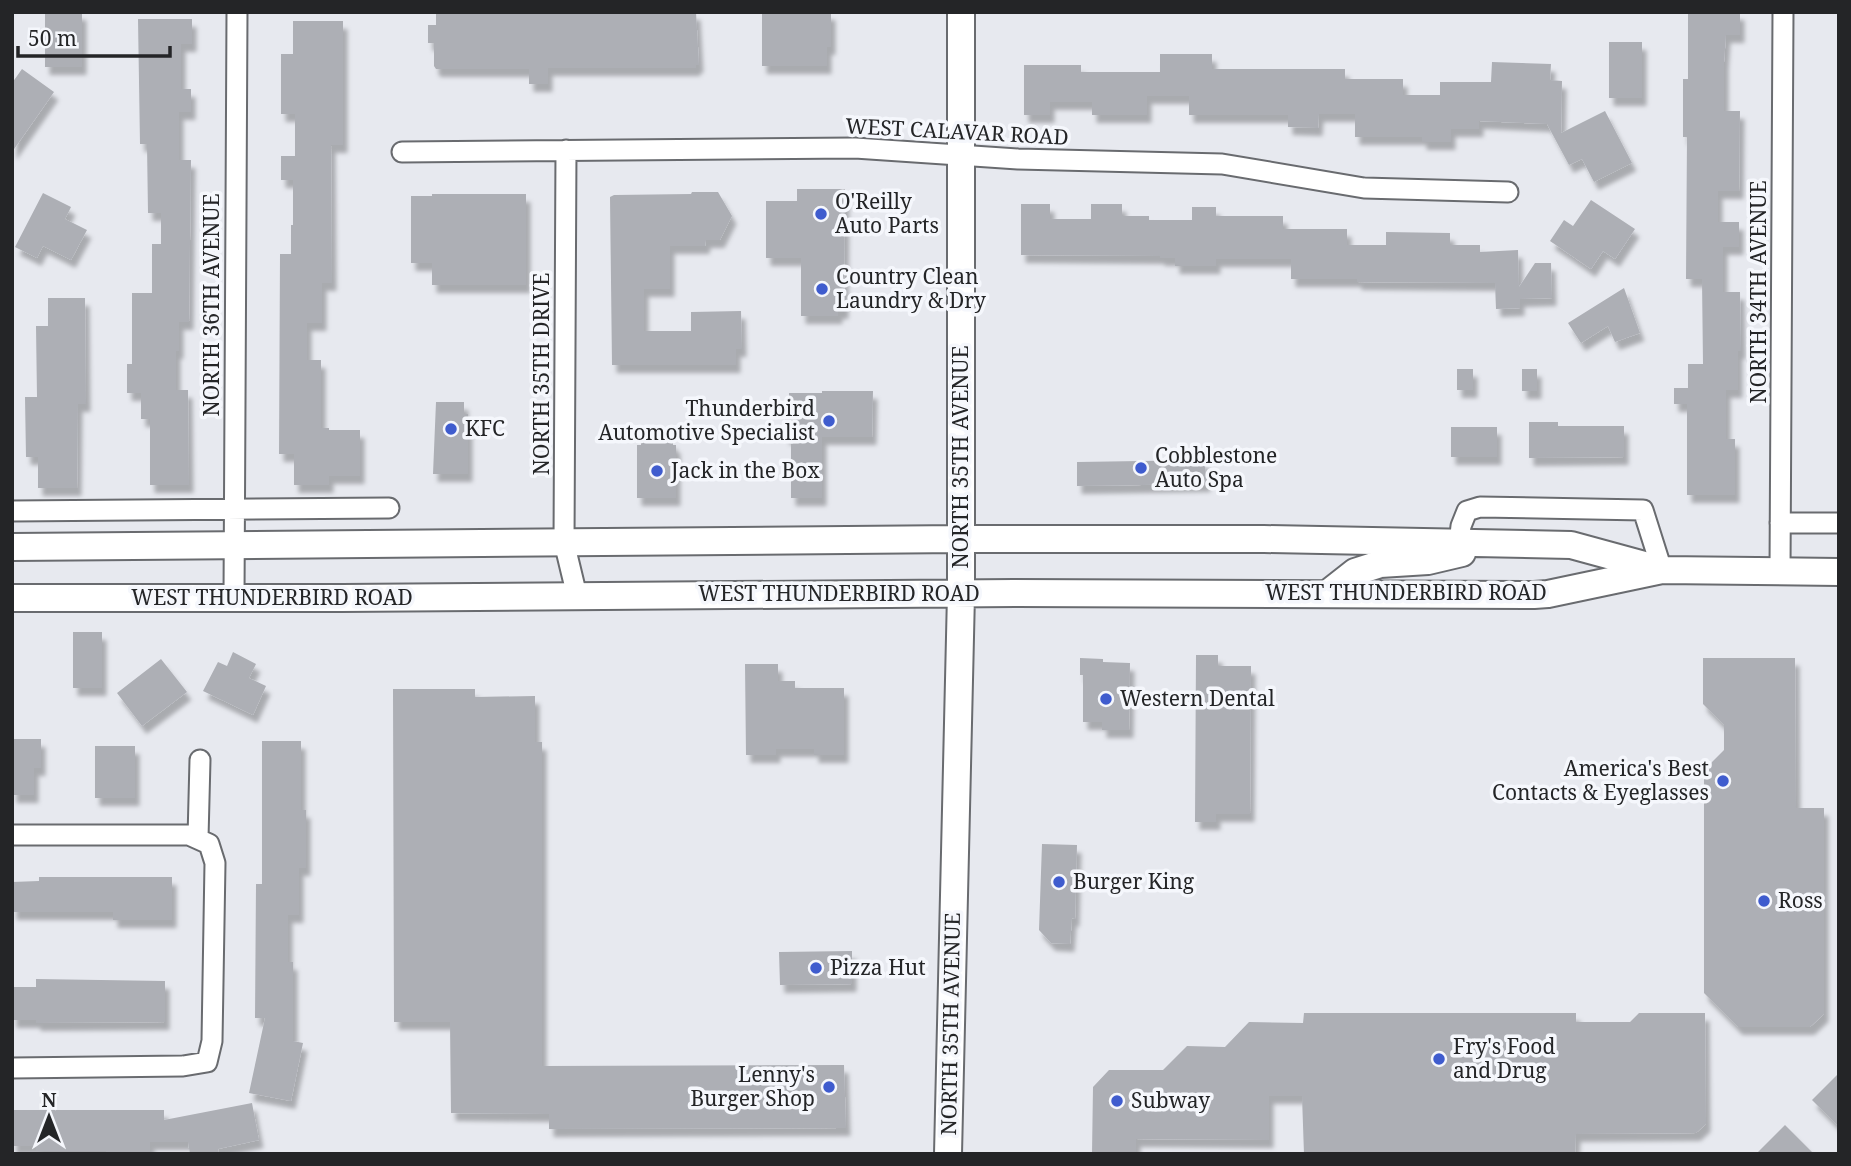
<svg xmlns="http://www.w3.org/2000/svg" width="1851" height="1166" viewBox="0 0 1851 1166" font-family="'Noto Serif',serif">
  <style>
    .building { fill: #adafb5; filter: url(#shadow) }
    .lines { fill: none; stroke-linecap: round; stroke-linejoin: round }
    .street-casing { stroke: #696b6f; stroke-width: 23 }
    .secondary-casing { stroke: #696b6f; stroke-width: 30 }
    .street { stroke: #fff; stroke-width: 19 }
    .secondary { stroke: #fff; stroke-width: 26 }
    .poi-dot { fill: #3f5cce; stroke: #f5f7fc; stroke-width: 2.5 }
    .labels { text-anchor: middle; stroke-width: 7; stroke-linejoin: round; paint-order: stroke }
    .street-label { font-size: 21px; fill: #242527; stroke: #f5f7fc }
    .poi-label { font-size: 21px; fill: #242527; stroke: #f5f7fc; text-anchor: start }
  </style>
  <defs>
    <filter id="shadow"><feDropShadow dx="4.5" dy="8" stdDeviation="2" flood-color="#0004"/></filter>
  </defs>
  <rect width="100%" height="100%" fill="#e7e9ef"/>
  <path class="building" d="M45 12H82V67H45Z
    M436 12H696L699 65H696V68H548V84H529V69H436L434 66V43H428V25H436Z
    M762 12H831V47H827V66H762Z
    M1688 12H1740V35H1726L1724 62V111H1740L1739 191H1718V222H1739V247H1723V292H1740L1741 351H1738V390H1726V439H1735V495H1687V404H1674V388H1688V364H1703L1702 279H1686L1687 137H1683V79H1688Z
    M138 19H192V44H181V89H191V112H179V160H191L189 322H179V351H176V390H188L189 485H150V419H141V393H127V364H132V293H152V244H161V213H148L147 144H140Z
    M293 21H343V145H331L332 283H322V323H307V360H321V428H329V430H360V476H329V485H294V454H279L280 254H291V225H293V180H281V156H295V114H281V54H293Z
    M1609 42H1642V98H1609Z
    M1160 54H1212V69H1345V79H1403V95H1440V82H1491L1492 62 1551 64 1550 80 1562 81 1561 133 1605 111 1632 163 1594 182 1582 159 1569 165 1547 124 1479 121V129H1451V142H1422V137H1355V114H1319L1318 128 1288 127V115H1189V96H1147V115H1092V102H1050V115H1024V65H1081V72H1160Z
    M22 69 54 92 12 152V83Z
    M797 189H845L844 311H838V316H801V258H766V201H797Z
    M692 192H718L732 216 720 240H706L705 246H670V289H644V331H691V312L741 311 742 349H736V365H612L610 197 614 195 691 194Z
    M43 193 71 207 65 219 87 230 71 260 43 246 37 258 15 247Z
    M432 194H526V285H432V263H411V196H432Z
    M1591 200 1635 229 1615 259 1603 251 1591 269 1550 241 1564 220 1573 226Z
    M1021 204H1050V219H1091V204H1122V216H1149V220H1192V207H1216V216H1283V229H1347V245H1386V232L1450 233V245H1480V252L1518 250 1519 287 1535 263H1551L1552 298 1520 299V308L1496 309 1495 283 1357 282V279H1291V259H1216V266H1175V258H1160V256L1021 255Z
    M1624 288 1640 333 1615 342 1608 326 1581 343 1568 323Z
    M48 298H85L86 404H78L77 488H38V457H26L25 397H37L36 326H48Z
    M1457 369H1473V390H1457Z
    M1522 369H1537V391H1522Z
    M822 391H873L872 437H822V498H791V437H785V405L789 401V393H822Z
    M436 402H464V414H468V474H433Z
    M1529 422H1558V426H1624V457L1529 458Z
    M1451 427H1497V457H1451Z
    M673 441V445H676V498H637V445H641V442Z
    M1205 460 1206 484 1077 486V462Z
    M73 632H102V688H73Z
    M233 652 256 664 249 678 266 686 253 715 203 691 218 662 227 666Z
    M1196 655H1218V666H1251L1250 814H1216V822H1195Z
    M1080 658 1103 659V662L1130 663 1129 730H1102V722H1083V675H1080Z
    M1703 658H1795L1796 808H1824V1014L1810 1027H1738L1704 993V770L1724 750V725L1703 704Z
    M161 659 187 692 142 726 117 693Z
    M745 664H778V681H795V688H844V755H814V749H776V755H746Z
    M393 689H475V697L535 696V742H542V1066L844 1065 846 1128 549 1129V1114L451 1113 450 1022H394Z
    M12 739H41V768H34V795H12Z
    M262 741H301V810H306V868H299V915H288V962H293V1041L303 1043 291 1101 249 1093 265 1018H255L256 884H262Z
    M95 746H135V798H95Z
    M1042 844 1077 845 1075 919 1072 918 1070 944 1051 943 1039 930Z
    M39 877H172V920H113V912H12V882L39 881Z
    M852 951V984L780 985 779 952Z
    M36 979 165 981V1022L36 1023V1020H12V987H36Z
    M1304 1013H1576V1022H1630L1639 1013H1705L1706 1124 1696 1133 1576 1134 1575 1154H1304L1302 1096H1269V1140L1136 1139V1154H1092L1093 1087 1109 1070H1163L1187 1046 1225 1047 1249 1022 1303 1023Z
    M1839 1073V1127L1812 1100Z
    M252 1103 259 1140 218 1149 219 1154H190L188 1142H150V1154H106V1151H36V1146H12V1110H164V1120Z
    M1785 1125 1814 1154H1756Z"/>
  <g class="lines">
    <defs>
      <path id="street" d="M566 150 564 542 577 596
        M402 152 855 148 1018 159 1222 164 1364 188 1508 192
        M12 511 389 508
        M1780 523H1839
        M1459 543 1461 526 1467 511 1480 507 1643 510 1662 570
        M1780 571 1783 12
        M234 598 237 12
        M12 835H189L209 844 215 863 212 1041 207 1062 183 1066 12 1068
        M198 838 200 760"/>
      <path id="secondary" d="M12 547 961 539H1264L1571 545 1659 569
        M1327 594 1355 572 1380 564 1428 561 1462 553
        M12 598H342L1015 593 1534 595 1548 594 1662 570 1839 572
        M948 1154 961 594V12"/>
    </defs>
    <use href="#street" class="street-casing"/>
    <use href="#secondary" class="secondary-casing"/>
    <use href="#street" class="street"/>
    <use href="#secondary" class="secondary"/>
  </g>
  <g class="poi-dot">
    <circle cx="821" cy="214" r="7"/>
    <circle cx="822" cy="289" r="7"/>
    <circle cx="829" cy="421" r="7"/>
    <circle cx="451" cy="429" r="7"/>
    <circle cx="1141" cy="468" r="7"/>
    <circle cx="657" cy="471" r="7"/>
    <circle cx="1106" cy="699" r="7"/>
    <circle cx="1723" cy="781" r="7"/>
    <circle cx="1059" cy="882" r="7"/>
    <circle cx="1764" cy="901" r="7"/>
    <circle cx="816" cy="968" r="7"/>
    <circle cx="1439" cy="1059" r="7"/>
    <circle cx="829" cy="1087" r="7"/>
    <circle cx="1117" cy="1101" r="7"/>
  </g>
  <g class="labels">
    <g class="street-label">
      <text transform="translate(957 132) rotate(3)" y="7">WEST CALAVAR ROAD</text>
      <text transform="translate(1759 292) rotate(-90)" y="7">NORTH 34TH AVENUE</text>
      <text transform="translate(212 305) rotate(-90)" y="7">NORTH 36TH AVENUE</text>
      <text transform="translate(542 374) rotate(-90)" y="7">NORTH 35TH DRIVE</text>
      <text transform="translate(961 457) rotate(-90)" y="7">NORTH 35TH AVENUE</text>
      <text x="1406" y="600">WEST THUNDERBIRD ROAD</text>
      <text x="839" y="601">WEST THUNDERBIRD ROAD</text>
      <text x="272" y="605">WEST THUNDERBIRD ROAD</text>
      <text transform="translate(951 1024) rotate(-89)" y="7">NORTH 35TH AVENUE</text>
    </g>
    <g class="poi-label">
      <text x="835" y="209">O'Reilly<tspan x="835" dy="24">Auto Parts</tspan></text>
      <text x="836" y="284">Country Clean<tspan x="836" dy="24">Laundry &amp; Dry</tspan></text>
      <text x="815" y="416" text-anchor="end">Thunderbird<tspan x="815" dy="24">Automotive Specialist</tspan></text>
      <text x="465" y="436">KFC</text>
      <text x="1155" y="463">Cobblestone<tspan x="1155" dy="24">Auto Spa</tspan></text>
      <text x="671" y="478">Jack in the Box</text>
      <text x="1120" y="706">Western Dental</text>
      <text x="1709" y="776" text-anchor="end">America's Best<tspan x="1709" dy="24">Contacts &amp; Eyeglasses</tspan></text>
      <text x="1073" y="889">Burger King</text>
      <text x="1778" y="908">Ross</text>
      <text x="830" y="975">Pizza Hut</text>
      <text x="1453" y="1054">Fry's Food<tspan x="1453" dy="24">and Drug</tspan></text>
      <text x="815" y="1082" text-anchor="end">Lenny's<tspan x="815" dy="24">Burger Shop</tspan></text>
      <text x="1131" y="1108">Subway</text>
    </g>
  </g>
  <rect width="1851" height="1166" fill="none" stroke="#242527" stroke-width="28"/>
  <g transform="translate(49 1117)" stroke="#f5f7fc" stroke-width="5" paint-order="stroke">
  <path d="M0-5L12 26L0 18L-12 26Z" fill="#242527"/>
  <text y="-10" font-size="19" font-weight="bold" text-anchor="middle" fill="#242527">N</text>
  </g>
  <path d="M18 46v10h152v-10" fill="none" stroke="#242527" stroke-width="3.5"/>
  <text x="28" y="46" font-size="21" fill="#242527" stroke="#f5f7fc" stroke-width="5" paint-order="stroke">50 m</text>
</svg>
